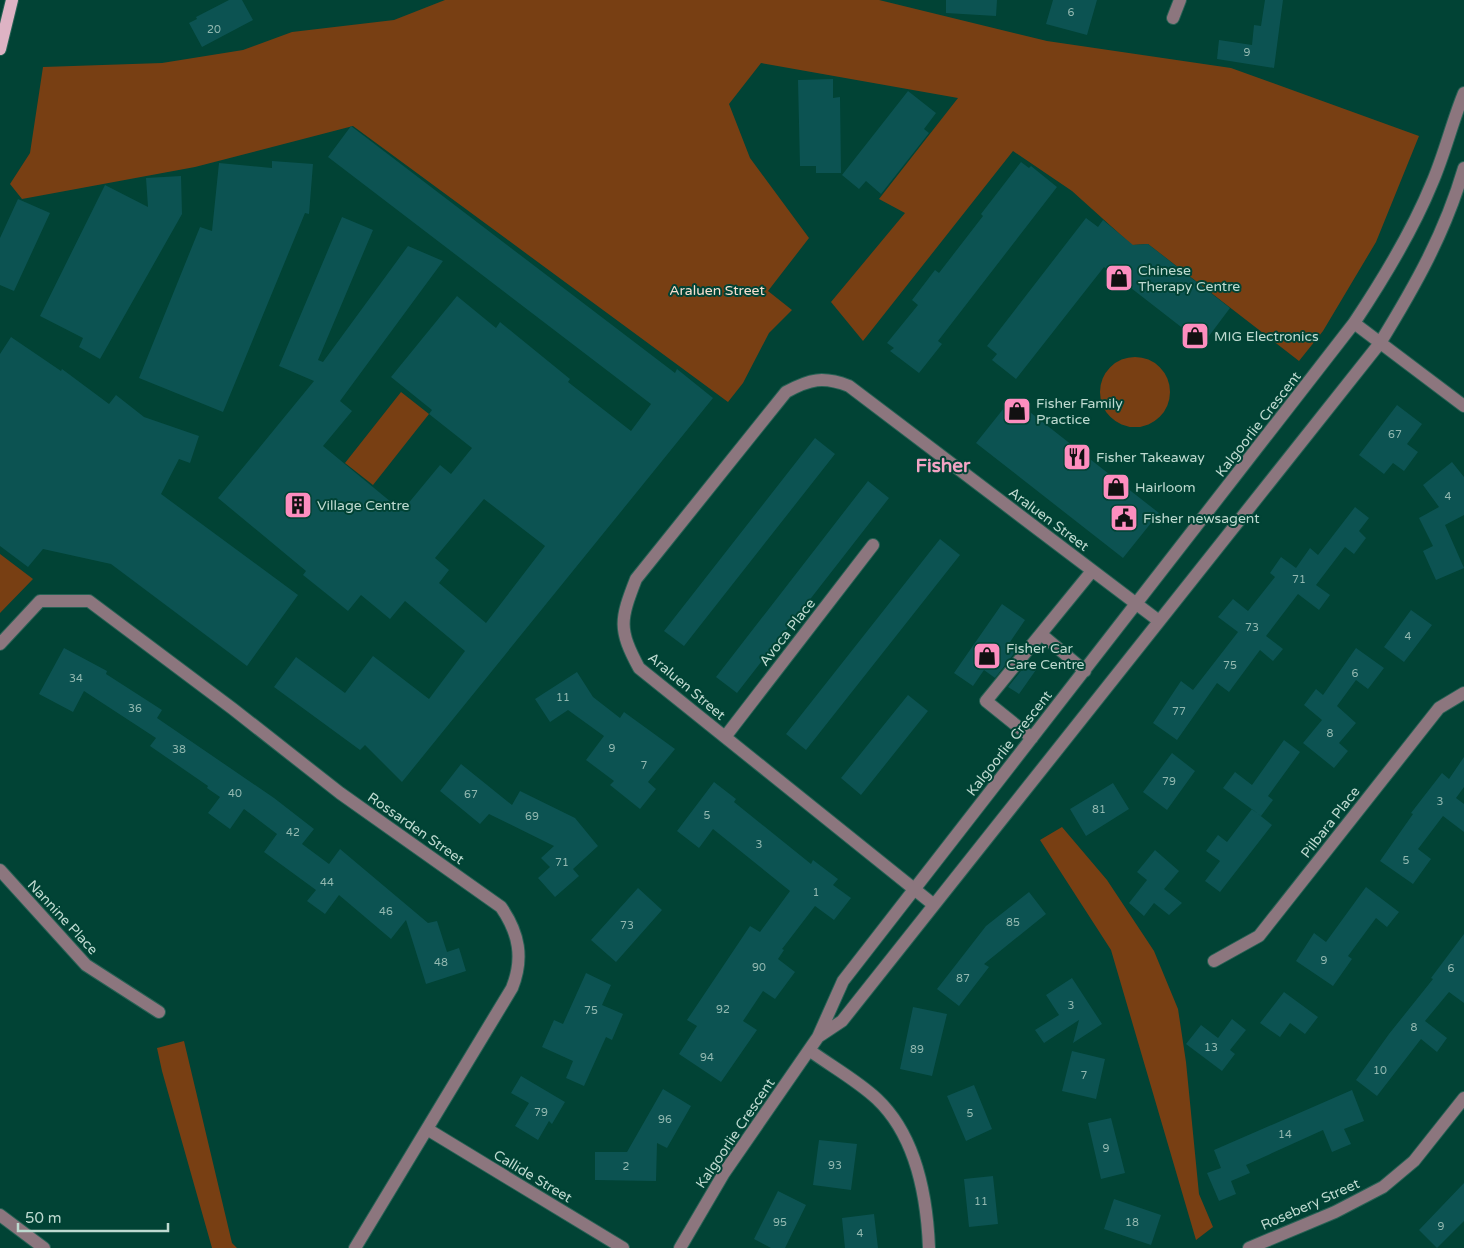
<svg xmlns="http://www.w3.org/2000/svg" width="1464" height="1248" viewBox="0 0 1464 1248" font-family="'Varela Round',sans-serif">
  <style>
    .green { fill: #783f13 }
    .building { fill: #0c5352; fill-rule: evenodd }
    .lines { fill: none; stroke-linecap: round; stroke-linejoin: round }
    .minor-casing { stroke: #276154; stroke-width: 14 }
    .major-casing { stroke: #276154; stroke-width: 14 }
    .minor { stroke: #8c767e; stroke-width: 12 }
    .major { stroke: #deb3c4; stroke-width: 12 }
    .labels { text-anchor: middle; stroke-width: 4; stroke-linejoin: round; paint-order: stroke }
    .number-label { font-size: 11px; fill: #92b8b0 }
    .poi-label { font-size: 14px; fill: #bedad0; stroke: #014335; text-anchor: start }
    .park-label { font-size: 14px; fill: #f8decf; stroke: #014335 }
    .street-label { font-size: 14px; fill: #bedad0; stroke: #014335 }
    .district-label { font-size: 19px; font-weight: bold; fill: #f2a4c4; stroke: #014335 }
  </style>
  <rect width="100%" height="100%" fill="#014335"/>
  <path class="green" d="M445 0H879L1047 41 1231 68 1419 136 1376 242 1323 331 1299 361 1148 244 1132 245 1072 191 1013 151 863 341 831 302 905 213 879 199 958 98 761 63 729 104 750 158 809 238 768 291 792 310 769 333 743 383 728 402 353 126 195 167 22 199 10 184 30 153 43 67 162 63 243 50 292 32 394 20Z
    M1100 392a35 35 0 1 1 70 0a35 35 0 1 1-70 0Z
    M401 392 429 414 373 485 345 463Z
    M0 554 33 579 0 613Z
    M1062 827 1107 880 1154 951 1178 1009 1186 1062 1199 1194 1213 1227 1196 1240 1111 950 1040 840Z
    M184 1041 232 1243 237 1248H212L162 1071 157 1048Z"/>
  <path class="building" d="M229 0H242L253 20 202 47 189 23 197 19 196 17Z
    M946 0H997L996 16 946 13Z
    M1053 0H1097L1087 35 1046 24Z
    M1265 0H1283L1274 68 1217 59 1219 40 1252 45 1254 25 1261 26Z
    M833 79V98L840 97 841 173H816V166H800L798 80Z
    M908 91 936 113 924 129 929 133 881 194 866 181 859 189 842 175Z
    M351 126 675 373 677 369 713 398 402 782 365 745 360 750 274 687 296 657 345 693 373 656 429 699 465 651 405 601 390 619 361 595 348 611 303 575 306 571 218 498 314 381 279 366 342 217 373 230 318 360 323 362 408 246 443 261 340 401 352 411 323 446 402 511 440 465 451 474 472 448 429 414 432 410 391 377 457 296 496 328 500 322 570 379 568 382 631 431 651 404 328 157ZM484 499 545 546 486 623 439 583 449 570 435 558Z
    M272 161 313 164 309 214 305 213 223 412 139 378 200 227 212 231 219 163 272 168Z
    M1021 162 1029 168 1031 166 1057 187 938 341 942 344 919 373 890 351 894 348 887 343 918 305 912 300 935 270 939 273 983 216 981 214Z
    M181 176 182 214 100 359 79 347 83 338 40 316 105 185 148 207 146 178Z
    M18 199 50 213 14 291 0 285V238Z
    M1086 218 1098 227 1103 220 1133 245 1148 244 1230 308 1203 344 1104 267 1016 379 992 360 997 354 987 346Z
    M11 337 61 371 62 369 109 404 116 395 144 417 199 436 190 463 179 459 161 494 298 595 247 666 111 564 43 549 28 567 0 546V354Z
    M1012 398 1159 513 1123 558 976 443Z
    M1397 405 1422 424 1407 444 1418 452 1404 471 1393 463 1384 474 1359 455Z
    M815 438 835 454 684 646 664 631Z
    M1452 462 1464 477V515L1445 525 1464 568 1436 580 1423 551 1433 546 1419 518 1439 507 1423 485Z
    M868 481 889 498 737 693 716 677Z
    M1355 507 1369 518 1359 531 1366 538 1354 554 1345 547 1316 585 1330 595 1319 610 1298 594 1266 636 1283 649 1273 661 1260 650 1229 692 1217 683 1177 740 1153 723 1181 681 1193 690 1238 632 1218 617 1233 599 1248 611 1275 577 1270 573 1281 557 1296 568 1310 548 1318 555Z
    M940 539 960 555 806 750 786 734Z
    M1002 604 1025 620 1008 645 1016 651 995 678 984 670 973 686 954 673Z
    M1411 610 1432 625 1404 662 1384 647Z
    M64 648 107 671 106 674 162 710 157 718 274 798 314 829 302 844 329 864 340 849 428 923 437 921 447 952 459 948 466 971 426 984 406 920 391 939 339 895 325 914 307 901 316 890 264 852 277 834 244 809 230 829 208 813 220 797 207 788 208 786 150 746 156 738 84 691 73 712 39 694Z
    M1356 648 1384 668 1368 689 1356 680 1337 706 1356 723 1339 743 1348 751 1334 768 1303 743 1322 720 1304 705 1316 689 1323 695Z
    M1029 661 1038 667 1019 694 1008 687Z
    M577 672 593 697 620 718 624 712 675 749 648 782 656 789 640 809 610 785 614 781 586 760 604 736 568 710 550 722 535 699Z
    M908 695 928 711 861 795 841 778Z
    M1284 740 1300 752 1268 796 1273 800 1261 816 1223 788 1235 772 1252 785Z
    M1172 753 1195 771 1167 810 1143 792Z
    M1464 757V787L1456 798 1464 804V832L1443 816 1418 849 1431 859 1413 884 1380 861 1413 814 1411 813 1442 773 1449 779Z
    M461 764 512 805 520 791 575 818 598 846 573 869 579 876 555 897 538 878 550 867 541 858 554 846 489 814 480 824 440 791Z
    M714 782 736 799 734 802 811 864 813 860 838 879 833 885 851 898 834 920 815 906 782 949 784 950 778 959 795 972 775 999 763 991 743 1021 757 1030 721 1082 679 1054 697 1026 687 1020 750 926 760 932 790 891 713 829 699 848 677 831Z
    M1113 783 1129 809 1086 836 1070 809Z
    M1252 809 1272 825 1220 892 1205 881 1220 861 1206 851 1218 835 1227 842Z
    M1155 850 1179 871 1164 889 1182 903 1169 915 1154 903 1144 916 1129 903 1147 880 1137 872Z
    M1366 887 1399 912 1387 927 1376 918 1348 956 1352 959 1333 986 1296 961 1314 933 1326 942Z
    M638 888 662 910 616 962 591 940Z
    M1029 892 1046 914 984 964 989 967 959 1006 937 989 986 926Z
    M1464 934V1003L1449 992 1425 1021 1447 1038 1437 1052 1421 1039 1377 1096 1356 1080 1389 1034 1433 979 1431 978Z
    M586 973 611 985 602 1005 623 1014 612 1040 606 1037 584 1086 566 1078 573 1061 542 1047 554 1020 563 1024Z
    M1072 978 1102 1024 1073 1043 1079 1020 1044 1043 1035 1030 1059 1015 1046 995Z
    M1284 992 1318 1017 1305 1034 1290 1023 1280 1037 1260 1023Z
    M913 1007 947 1014 932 1076 900 1069Z
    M1232 1019 1246 1030 1230 1050 1235 1054 1222 1071 1186 1044 1201 1025 1218 1038Z
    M1072 1051 1105 1059 1096 1099 1062 1091Z
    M521 1076 565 1102 552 1124 549 1121 538 1140 515 1126 529 1103 511 1093Z
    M974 1085 992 1129 966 1141 947 1096Z
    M663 1089 691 1106 667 1148 657 1143 656 1181 595 1180V1152H627Z
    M1352 1090 1364 1121 1344 1129 1351 1144 1332 1152 1323 1130 1246 1165 1250 1173 1231 1181 1236 1194 1219 1201 1207 1173 1221 1168 1214 1150Z
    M1111 1118 1125 1173 1101 1179 1088 1123Z
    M819 1140 857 1144 851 1190 813 1185Z
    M993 1176 998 1224 969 1227 964 1179Z
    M1464 1183V1221L1437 1248 1419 1230Z
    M778 1191 806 1205 785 1248H771L754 1239Z
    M1114 1199 1161 1215 1151 1245 1104 1229Z
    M874 1214 878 1248H845L842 1218Z"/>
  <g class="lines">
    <defs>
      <path id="minor" d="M1173 18 1180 0
        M1354 323 1464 406
        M1041 634 1085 671
        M0 644 40 601H89L233 709 340 793 501 907C519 933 524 958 512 988L355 1248
        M725 737 873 545
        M1032 738 986 701 1092 571
        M0 870 86 965 159 1012
        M934 905 639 668C618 629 620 620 636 579L786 392C810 379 823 376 849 386L1159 621
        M1214 961 1259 936 1439 708 1464 693
        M818 1037 842 1021 1380 343C1415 286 1445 233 1464 168
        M809 1050C831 1066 858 1081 877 1099 916 1136 927 1197 929 1248
        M427 1129 623 1248
        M0 1215 44 1248
        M680 1248 724 1173 818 1037 843 981 1354 323C1384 278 1412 232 1432 183 1445 153 1452 122 1464 93
        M1249 1248 1335 1212 1383 1187 1414 1161 1464 1098"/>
      <path id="major" d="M0 49 12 0"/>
    </defs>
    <use href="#minor" class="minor-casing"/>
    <use href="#major" class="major-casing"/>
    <use href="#minor" class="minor"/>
    <use href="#major" class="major"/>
  </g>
  <defs>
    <symbol id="shop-square" viewBox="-11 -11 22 22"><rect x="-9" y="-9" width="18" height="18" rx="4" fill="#fd8ebf" stroke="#014335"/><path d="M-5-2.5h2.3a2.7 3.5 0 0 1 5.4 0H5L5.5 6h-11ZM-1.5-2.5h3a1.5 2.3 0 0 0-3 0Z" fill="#111"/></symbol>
    <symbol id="restaurant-square" viewBox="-11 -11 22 22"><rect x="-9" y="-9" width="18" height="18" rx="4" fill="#fd8ebf" stroke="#014335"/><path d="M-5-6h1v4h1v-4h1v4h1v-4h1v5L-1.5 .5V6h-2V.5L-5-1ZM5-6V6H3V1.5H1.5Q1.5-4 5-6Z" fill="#111"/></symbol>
    <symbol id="building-square" viewBox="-11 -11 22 22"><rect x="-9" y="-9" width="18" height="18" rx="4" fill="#fd8ebf" stroke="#014335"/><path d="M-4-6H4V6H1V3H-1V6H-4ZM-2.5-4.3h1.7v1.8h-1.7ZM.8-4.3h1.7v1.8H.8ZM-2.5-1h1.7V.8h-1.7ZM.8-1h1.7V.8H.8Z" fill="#111"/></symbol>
    <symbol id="civic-square" viewBox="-11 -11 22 22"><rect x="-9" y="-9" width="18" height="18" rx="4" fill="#fd8ebf" stroke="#014335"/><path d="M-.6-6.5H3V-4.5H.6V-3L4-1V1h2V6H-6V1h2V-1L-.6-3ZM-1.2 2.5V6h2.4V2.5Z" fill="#111"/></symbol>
  </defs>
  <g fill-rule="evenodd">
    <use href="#shop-square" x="1103" y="262" width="32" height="32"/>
    <use href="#shop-square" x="1179" y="320" width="32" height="32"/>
    <use href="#shop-square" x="1001" y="395" width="32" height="32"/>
    <use href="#restaurant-square" x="1061" y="441" width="32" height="32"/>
    <use href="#shop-square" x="1100" y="471" width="32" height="32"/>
    <use href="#building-square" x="282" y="489" width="32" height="32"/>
    <use href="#civic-square" x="1108" y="502" width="32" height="32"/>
    <use href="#shop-square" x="971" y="640" width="32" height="32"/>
  </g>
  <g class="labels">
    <g class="number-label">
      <text x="1071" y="16">6</text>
      <text x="214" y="33">20</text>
      <text x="1247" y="56">9</text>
      <text x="1395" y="438">67</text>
      <text x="1448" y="500">4</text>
      <text x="1299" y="583">71</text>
      <text x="1252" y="631">73</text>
      <text x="1408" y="640">4</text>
      <text x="1230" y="669">75</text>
      <text x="1355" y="677">6</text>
      <text x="76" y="682">34</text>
      <text x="563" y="701">11</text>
      <text x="135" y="712">36</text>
      <text x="1179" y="715">77</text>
      <text x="1330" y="737">8</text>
      <text x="612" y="752">9</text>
      <text x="179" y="753">38</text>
      <text x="644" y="769">7</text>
      <text x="1169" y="785">79</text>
      <text x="235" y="797">40</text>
      <text x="471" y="798">67</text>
      <text x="1440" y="805">3</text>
      <text x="1099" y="813">81</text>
      <text x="707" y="819">5</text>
      <text x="532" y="820">69</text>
      <text x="293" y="836">42</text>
      <text x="759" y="848">3</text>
      <text x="1406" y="864">5</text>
      <text x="562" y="866">71</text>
      <text x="327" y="886">44</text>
      <text x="816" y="896">1</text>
      <text x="386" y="915">46</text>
      <text x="1013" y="926">85</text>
      <text x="627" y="929">73</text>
      <text x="1324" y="964">9</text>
      <text x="441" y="966">48</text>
      <text x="759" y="971">90</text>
      <text x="1451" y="972">6</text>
      <text x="963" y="982">87</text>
      <text x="1071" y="1009">3</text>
      <text x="723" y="1013">92</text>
      <text x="591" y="1014">75</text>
      <text x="1414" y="1031">8</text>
      <text x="1211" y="1051">13</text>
      <text x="917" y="1053">89</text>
      <text x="707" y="1061">94</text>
      <text x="1380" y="1074">10</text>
      <text x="1084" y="1079">7</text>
      <text x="541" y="1116">79</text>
      <text x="970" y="1117">5</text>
      <text x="665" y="1123">96</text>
      <text x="1285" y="1138">14</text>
      <text x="1106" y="1152">9</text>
      <text x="835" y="1169">93</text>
      <text x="626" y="1170">2</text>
      <text x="981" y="1205">11</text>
      <text x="780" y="1226">95</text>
      <text x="1132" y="1226">18</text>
      <text x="1441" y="1230">9</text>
      <text x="860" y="1237">4</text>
    </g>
    <g class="poi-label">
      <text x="1138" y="275">Chinese<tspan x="1138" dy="16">Therapy Centre</tspan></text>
      <text x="1214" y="341">MIG Electronics</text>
      <text x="1036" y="408">Fisher Family<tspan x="1036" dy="16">Practice</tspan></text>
      <text x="1096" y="462">Fisher Takeaway</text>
      <text x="1135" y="492">Hairloom</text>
      <text x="317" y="510">Village Centre</text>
      <text x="1143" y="523">Fisher newsagent</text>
      <text x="1006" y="653">Fisher Car<tspan x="1006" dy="16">Care Centre</tspan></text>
    </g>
    <g class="park-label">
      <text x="717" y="295">Araluen Street</text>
    </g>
    <g class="street-label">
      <text transform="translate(1258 424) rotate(-52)" y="5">Kalgoorlie Crescent</text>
      <text transform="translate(1049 519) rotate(37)" y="5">Araluen Street</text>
      <text transform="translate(787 632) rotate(-52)" y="5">Avoca Place</text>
      <text transform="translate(687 686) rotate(40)" y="5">Araluen Street</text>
      <text transform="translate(1009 743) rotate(-52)" y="5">Kalgoorlie Crescent</text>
      <text transform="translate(1330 822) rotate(-52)" y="5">Pilbara Place</text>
      <text transform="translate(416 828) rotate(35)" y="5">Rossarden Street</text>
      <text transform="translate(63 917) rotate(47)" y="5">Nannine Place</text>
      <text transform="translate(735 1133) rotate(-56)" y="5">Kalgoorlie Crescent</text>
      <text transform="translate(533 1176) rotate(31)" y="5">Callide Street</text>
      <text transform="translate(1310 1204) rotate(-24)" y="5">Rosebery Street</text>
    </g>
    <g class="district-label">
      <text x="943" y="472">Fisher</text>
    </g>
  </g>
  <path d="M18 1223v8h150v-8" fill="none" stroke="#bedad0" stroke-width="2.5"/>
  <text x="25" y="1223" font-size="15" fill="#bedad0" stroke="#014335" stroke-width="4" paint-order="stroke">50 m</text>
</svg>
